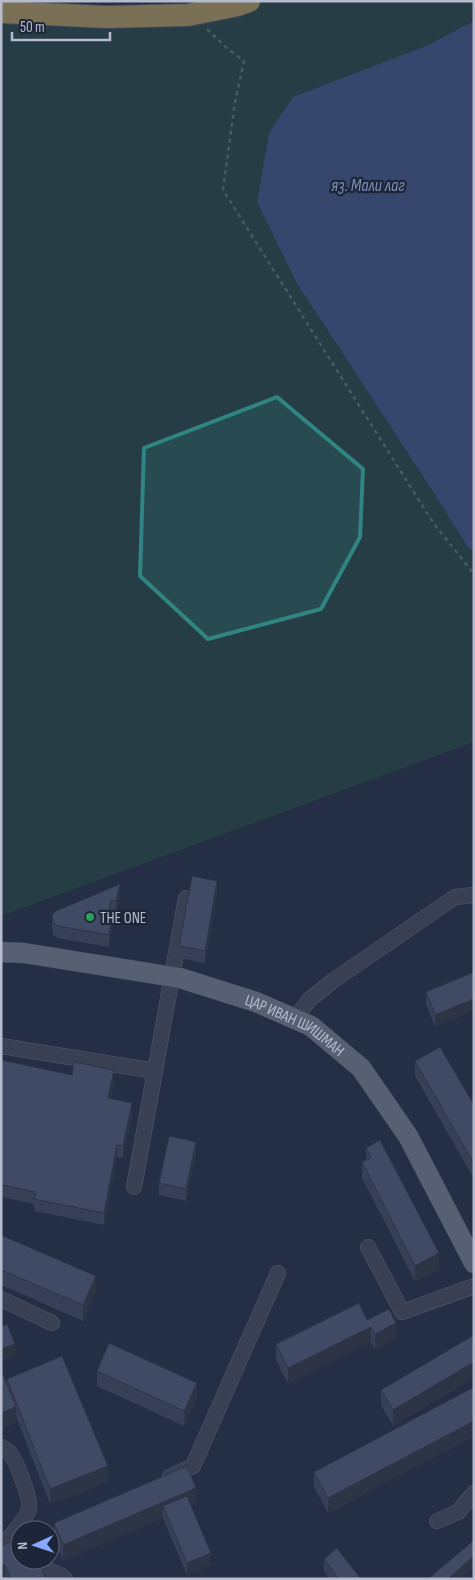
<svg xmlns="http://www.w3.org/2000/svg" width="475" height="1580" viewBox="0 0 475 1580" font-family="'Sofia Sans Condensed',sans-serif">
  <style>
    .green { fill: #263d45 }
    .water { fill: #37466c }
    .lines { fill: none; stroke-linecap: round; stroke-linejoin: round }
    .minor-casing { stroke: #545b6d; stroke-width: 16 }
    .major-casing { stroke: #42495c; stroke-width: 21 }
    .highway-casing { stroke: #40485a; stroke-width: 24 }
    .path { stroke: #455a61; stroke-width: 2.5; stroke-dasharray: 4 4; stroke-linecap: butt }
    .minor { stroke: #394053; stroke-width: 15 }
    .major { stroke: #575f73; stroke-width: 20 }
    .highway { stroke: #7a7055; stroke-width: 22 }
    .wall { fill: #374056 }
    .shaded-wall { fill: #2d3446 }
    .building { fill: #404a64; stroke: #2d3446 }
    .marked { fill: #308481; fill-opacity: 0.2; stroke: #308481; stroke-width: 4; stroke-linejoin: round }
    .leisure-dot { fill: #2e9e5b; stroke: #1d2538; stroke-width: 2 }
    .labels { text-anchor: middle; stroke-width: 4.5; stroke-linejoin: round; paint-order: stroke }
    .poi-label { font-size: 16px; fill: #b6bccd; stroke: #1d2538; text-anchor: start }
    .street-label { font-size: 16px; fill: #b6bccd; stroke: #1d2538 }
    .water-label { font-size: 18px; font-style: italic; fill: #7b8db7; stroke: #1d2538 }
  </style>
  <rect width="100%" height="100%" fill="#242e44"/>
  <path class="green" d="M262 1H474V21L426 46 257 202 296 282 432 490 467 546 474 552V742L1 916V16L182 18Z"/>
  <path class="water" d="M474 21V552L467 546 432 490 296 282 257 202 269 133 293 97 426 46Z"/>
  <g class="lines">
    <defs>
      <path id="minor" d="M295 1019 309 1000 334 980 455 897 474 895
        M1 1046 155 1071 186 898
        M134 1187 155 1071
        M368 1247 402 1312 474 1286
        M1 1299 52 1323
        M1 1447C3 1448 6 1449 8 1451 16 1458 31 1499 29 1509 27 1518 8 1539 1 1547
        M170 1477 193 1466 278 1273
        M437 1521 458 1512 474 1493
        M46 1569 60 1575 65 1579"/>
      <g id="major">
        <path id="s1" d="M1 952 24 953 180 978 256 1002 311 1026 361 1068 408 1136 474 1263"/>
      </g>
      <path id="highway" d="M1 12 107 17 188 15 238 5 249 1"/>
    </defs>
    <use href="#minor" class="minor-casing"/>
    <use href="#major" class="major-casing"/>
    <use href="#highway" class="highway-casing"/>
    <path class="path" d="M207 29 228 49 244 61 235 102 223 190 434 524 474 574"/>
    <use href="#minor" class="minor"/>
    <use href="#major" class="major"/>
    <use href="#highway" class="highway"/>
  </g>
  <path class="wall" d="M217 893 205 963 179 958V946Z
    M120 896 116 913 113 912V924L109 947 58 938 53 935 52 927V915Z
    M474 972 435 1027 426 1004V992Z
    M1 1060 72 1075 114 1082 111 1099 132 1115 123 1158 117 1157 104 1225 34 1211V1204L1 1197Z
    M415 1061 474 1105V1177H473L415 1076Z
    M366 1148 439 1269 415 1281 362 1178V1162L366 1160Z
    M196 1154 186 1201 159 1195V1183Z
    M1 1235 96 1291 83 1321 1 1285Z
    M367 1320 396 1339 375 1349 371 1342 288 1384 276 1360V1344Z
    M474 1335V1378L393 1426 381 1405V1390Z
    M1 1370 7 1385V1379L108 1482 50 1504 16 1416V1423L1 1429Z
    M97 1371 197 1398 184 1426 97 1386Z
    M474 1387V1436L328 1513 314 1487V1472Z
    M187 1466 196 1504 191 1506 211 1565 187 1575 163 1518 63 1561 54 1539V1523Z
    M1 1546 46 1579H1Z
    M324 1559 361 1579H330L324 1571Z"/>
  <path class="shaded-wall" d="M217 881V893L205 963V951Z
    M120 884V896L116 913V901Z
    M111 900V912L109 911Z
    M113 912V924L109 947V935Z
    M474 999V1011L435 1027V1015Z
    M114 1070V1082L108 1110V1098Z
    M132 1103V1115L123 1158V1146Z
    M196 1142V1154L186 1201V1189Z
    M117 1145V1157L104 1225V1213Z
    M474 1161V1177H473V1162Z
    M439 1253V1269L415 1281V1266Z
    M96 1276V1291L83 1321V1305Z
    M396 1323V1339L375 1349V1334Z
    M371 1327V1342L288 1384V1368Z
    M15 1344V1356L1 1361V1349Z
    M474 1362V1378L393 1426V1410Z
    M197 1383V1398L184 1426V1411Z
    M16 1407V1423L1 1429V1413Z
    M474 1421V1436L328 1513V1498Z
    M108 1466V1482L50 1504V1489Z
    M196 1488V1504L168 1516 163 1506V1518L63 1561V1545Z
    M211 1553V1565L187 1575V1563Z
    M474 1556V1568L461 1579H448Z
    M5 1565V1579H1V1566Z"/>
  <path class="building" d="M192 876 217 881 205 951 179 946Z
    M120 884 116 901 111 900 109 911 113 912 109 935 58 926 53 923 52 915 56 911Z
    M474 972V999L435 1015 426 992Z
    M440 1047 474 1105V1161L473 1162 415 1061Z
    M1 1060 72 1075 74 1062 114 1070 108 1098 132 1103 123 1146 117 1145 104 1213 34 1199 36 1192 1 1185Z
    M169 1136 196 1142 186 1189 159 1183Z
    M380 1140 439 1253 415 1266 362 1162 371 1158 366 1148Z
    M1 1235 96 1276 83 1305 1 1270Z
    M359 1303 367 1320 389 1309 396 1323 375 1334 371 1327 288 1368 276 1344Z
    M7 1324 15 1344 1 1349V1327Z
    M474 1335V1362L393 1410 381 1390Z
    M109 1343 197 1383 184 1411 97 1371Z
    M62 1356 108 1466 50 1489 7 1379Z
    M1 1370 16 1407 1 1413Z
    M474 1387V1421L328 1498 314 1472Z
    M187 1466 196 1488 63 1545 54 1523Z
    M187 1496 211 1553 187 1563 163 1506Z
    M20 1537V1560H38L46 1579H11L5 1565 1 1566V1546Z
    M474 1540V1556L448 1579H428Z
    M337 1548 361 1579H339L324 1559Z"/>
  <path class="marked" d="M277 397 363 469 360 537 321 609 208 639 140 576 144 448Z"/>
  <circle class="leisure-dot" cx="90" cy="917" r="5"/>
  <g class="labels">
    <g class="poi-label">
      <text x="100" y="923">THE ONE</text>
    </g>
    <g class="street-label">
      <text dy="6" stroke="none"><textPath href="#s1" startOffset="306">ЦАР ИВАН ШИШМАН</textPath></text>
    </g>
    <g class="water-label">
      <text x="368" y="191">яз. Мали лаг</text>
    </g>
  </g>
  <rect width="475" height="1580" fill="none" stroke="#b6bccd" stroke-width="5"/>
  <g transform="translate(35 1545) rotate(267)"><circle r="24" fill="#1d2538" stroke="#5a6174"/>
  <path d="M0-4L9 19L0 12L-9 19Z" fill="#89a8ff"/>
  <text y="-8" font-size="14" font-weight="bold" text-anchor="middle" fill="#b6bccd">N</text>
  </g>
  <path d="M12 32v8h98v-8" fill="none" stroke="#b6bccd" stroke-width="2.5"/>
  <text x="20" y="32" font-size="15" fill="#b6bccd" stroke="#1d2538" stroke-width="4" paint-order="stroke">50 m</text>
</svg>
